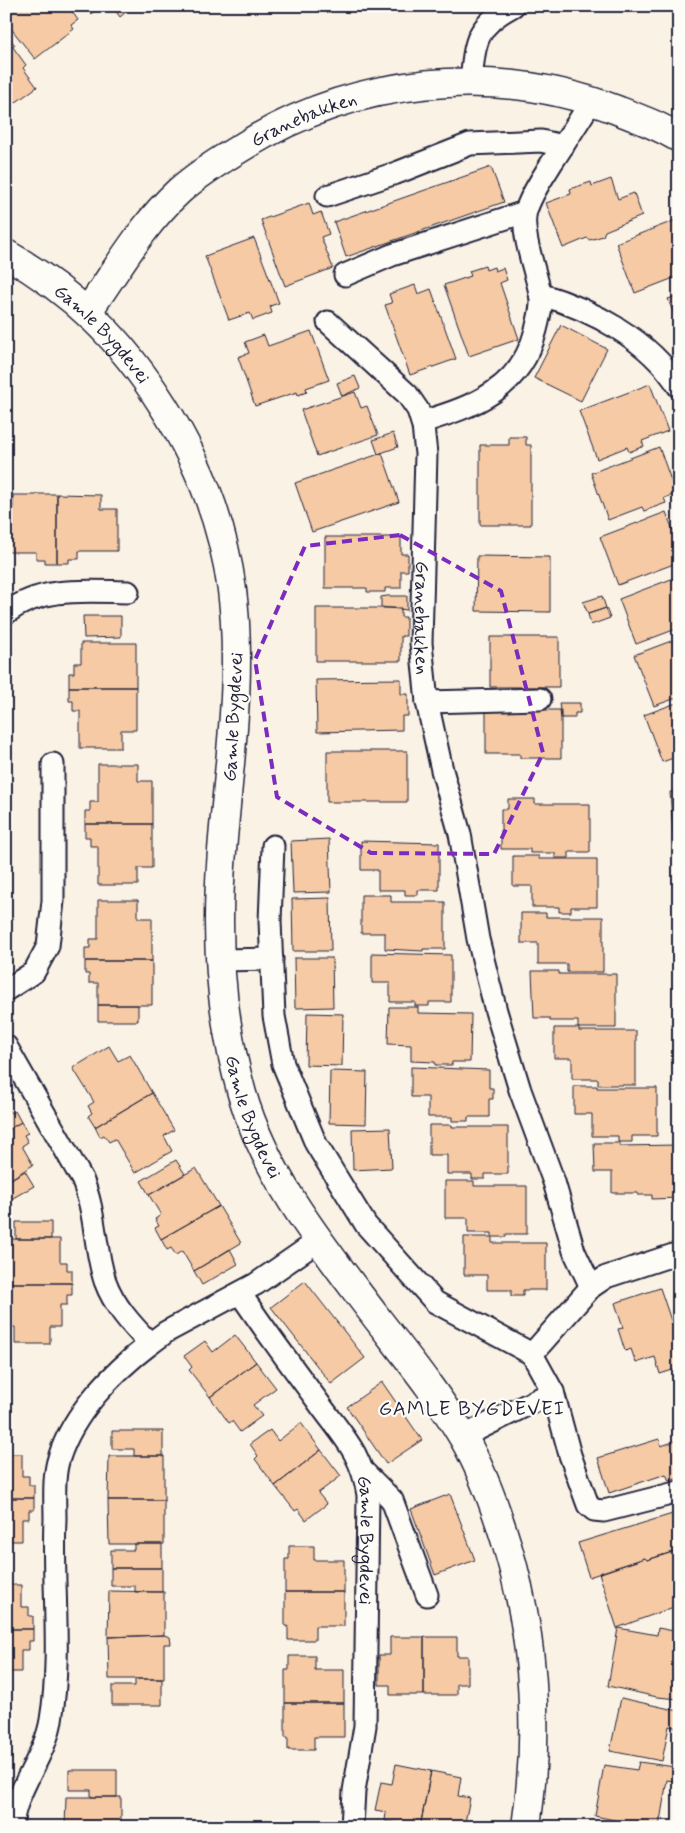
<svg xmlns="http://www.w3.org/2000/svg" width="685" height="1833" viewBox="0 0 685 1833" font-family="Mynerve,sans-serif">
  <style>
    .building { fill: #f5caa4; stroke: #22223b }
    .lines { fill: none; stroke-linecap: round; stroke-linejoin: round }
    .lane-casing { stroke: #22223b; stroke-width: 25 }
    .street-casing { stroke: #22223b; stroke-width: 31 }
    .lane { stroke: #fdfcf7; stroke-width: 21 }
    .street { stroke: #fdfcf7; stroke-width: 28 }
    .marked { fill: none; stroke: #7b2cbf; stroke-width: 4; stroke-dasharray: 10 6; stroke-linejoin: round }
    .labels { text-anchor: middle; stroke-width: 4.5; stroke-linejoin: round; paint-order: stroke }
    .street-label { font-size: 19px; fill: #22223b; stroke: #fdfcf7 }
    .neighbourhood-label { font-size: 20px; letter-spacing: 1px; fill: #22223b; stroke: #fdfcf7 }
  </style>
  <rect width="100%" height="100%" fill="#fbf2e6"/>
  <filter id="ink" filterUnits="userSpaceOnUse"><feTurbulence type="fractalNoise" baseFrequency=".02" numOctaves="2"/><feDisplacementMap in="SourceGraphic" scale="10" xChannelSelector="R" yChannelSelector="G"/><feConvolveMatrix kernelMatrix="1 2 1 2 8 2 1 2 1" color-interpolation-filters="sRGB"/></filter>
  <g filter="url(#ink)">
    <path class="building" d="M18 6H56L58 8 68 6 78 20 71 25 74 29 35 59 6 22V15Z
      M85 6H101L91 14Z
      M112 6H133L120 17Z
      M6 34 15 45 13 47 10 43 6 46Z
      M10 43 26 65 23 68 37 87 8 108 6 105V46Z
      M491 167 504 202 346 257 334 222Z
      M611 179 618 199 634 193 642 216 605 231 603 236 590 240 587 238 563 248 546 203 571 194 570 189 591 182 592 186Z
      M309 203 313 215 321 212 329 234 321 237 333 268 285 286 261 220Z
      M676 220 679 227V276L635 293 616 243Z
      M254 238 279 303 270 306 272 313 253 320 250 313 229 320 205 256Z
      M485 266 486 270 494 267 495 271 503 268 507 280 500 283 519 339 469 356 444 285 471 276 469 271Z
      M415 285 418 294 431 289 456 359 410 375 385 305 392 303 389 294Z
      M679 295V328L668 299Z
      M561 325 607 349 581 401 534 378Z
      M311 331 329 380 306 388 307 392 298 395 297 392 255 406 238 357 249 353 245 342 264 335 268 346Z
      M355 376 360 388 342 396 337 383Z
      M650 384 668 431 642 441 644 446 629 452 627 447 597 459 579 411Z
      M355 392 361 408 367 406 378 435 317 456 301 410Z
      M393 433 398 447 378 454 373 440Z
      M509 437H526V445H531V525H480V445H509Z
      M659 447 676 494 664 498 666 503 644 511 642 507 608 520 591 473Z
      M382 453 399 502 312 532 295 483Z
      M36 494H57V563H45V559H36V552H6V509H13V495H36Z
      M57 494 101 495V509H117V551H79V559H69V563H57Z
      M666 512 679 546V562L618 585 600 537Z
      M325 537H401V554H408V571H401V588H385V592H367V588H325Z
      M477 556 550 557V612L476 611Z
      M679 576V628L636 644 619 599Z
      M387 596H407V610L381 607V597Z
      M602 596 606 608 588 614 583 602Z
      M316 608H401V617H406V636H401V661H316Z
      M606 608 610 618 591 625 588 614Z
      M83 616H121V637L84 638Z
      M490 637H559V687H490Z
      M679 638V697L654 706 634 655Z
      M81 643H136V687H69V673H74V663H81Z
      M401 679V694H408V716H402V730L317 732 316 680Z
      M69 687H136V730H121V748H80V711H73V701H69Z
      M679 702V756L662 762 644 715Z
      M559 703H580V713H575V718H561Z
      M486 710H561V758H520V754H486Z
      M327 751H407V802H327Z
      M98 764H138V781H152V824H85V811H90V802H98Z
      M679 791V845H674L670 792Z
      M508 799H535V804H590V852H569V858H555V853H530V849H501V809H508Z
      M85 824H152V868H138V885H98V846H90V837H85Z
      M329 839 331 892 293 893 291 841Z
      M361 841 439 843V890H418V895H405V890H378V870H361Z
      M513 856H539V859H597V907H571V912H559V907H532V886H513Z
      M361 895H391V902H445V949H423V951L385 949V933H361Z
      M330 898 331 951H293L292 899Z
      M98 900H138V918H152V961H85V948H90V939H98Z
      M521 913H546V917H603V972H567V964H538V943H521Z
      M372 953 451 955V1002H429V1006H415V1002H390V983H372Z
      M294 958H332L333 1007 295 1008Z
      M85 961H152V1005H98V983H89V974H85Z
      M532 971H559V974H616V1028H578V1021H550V1018H534Z
      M98 1005H138V1021H98Z
      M389 1007H418V1013L471 1014 470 1062H452V1065H435V1062L411 1061V1045L388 1044Z
      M307 1013 343 1014 342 1066 306 1065Z
      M554 1028H579V1031H636V1085H598V1079H572V1058H554Z
      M109 1046 118 1061 130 1055 152 1093 95 1127 88 1116 92 1113 88 1106 94 1102 73 1068Z
      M411 1067 489 1070V1088H493V1099H489V1117H468V1121H452V1117H428V1097H411Z
      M330 1071 367 1072 366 1124 329 1123Z
      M574 1086H597V1088H657V1136H632V1142H618V1136H592V1114H574Z
      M152 1093 174 1130 164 1136 172 1151 135 1173 115 1139 109 1142 104 1135 100 1137 95 1127Z
      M6 1106 11 1113 15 1111 21 1122 6 1131Z
      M21 1122 28 1133 24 1135 28 1142 22 1146 33 1165 6 1182V1131Z
      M429 1125H452V1127H508V1174H485V1179H472V1174H447V1155H429Z
      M390 1128 392 1168 353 1170 352 1129Z
      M594 1143H620V1146L677 1145 678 1198 652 1199V1195H638V1193H612V1172H595Z
      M176 1160 185 1174 149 1195 141 1181Z
      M196 1168 219 1206 161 1239 155 1228 159 1226 155 1219 161 1215 149 1195Z
      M25 1171 34 1186 6 1202V1182Z
      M445 1181H474V1186H527V1234H506V1237H492V1233H468V1218H445Z
      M219 1206 241 1243 194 1271 182 1251 176 1255 171 1248 167 1250 161 1239Z
      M16 1222H51V1239H16Z
      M464 1237H492V1243H546V1290H523V1296H511V1290H487V1275H464Z
      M6 1239H60V1262H67V1270H72V1283H6Z
      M230 1249 238 1264 202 1285 194 1271Z
      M305 1281 365 1358 331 1384 271 1307Z
      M6 1283H72V1295H67V1305H60V1327H50V1344H15V1327H6Z
      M660 1288 679 1344V1368L660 1374 655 1357 636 1363 631 1349 625 1351 618 1329 623 1328 615 1303Z
      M235 1335 256 1362 210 1397 189 1370 192 1367 184 1356 205 1341 213 1352Z
      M256 1362 276 1388 253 1405 262 1416 240 1432 232 1421 229 1423 210 1397Z
      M382 1382 422 1440 386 1464 347 1407Z
      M301 1423 321 1450 275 1486 255 1459 258 1456 250 1444 270 1430 278 1441Z
      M112 1431H163V1456H134V1449H112Z
      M6 1437 7 1454H22V1476H29V1485H34V1498H6Z
      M659 1439 661 1446 679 1440V1478L669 1481 666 1474 609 1493 598 1458Z
      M321 1450 341 1476 318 1493 327 1504 306 1520 298 1509 295 1511 275 1486Z
      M109 1456H164V1500H108Z
      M450 1494 475 1560 435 1575 411 1509Z
      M6 1498H34V1510H29V1519H22V1541H6Z
      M108 1500H164V1544H109Z
      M679 1512V1550L647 1560 645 1558 589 1577 578 1543Z
      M134 1544H162V1568H111V1550H134Z
      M289 1546H314V1560H344V1592H285V1559H289Z
      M679 1550V1605L617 1628 599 1573 645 1558 647 1560Z
      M111 1568H162V1592H135V1586H111Z
      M6 1569 8 1585H21V1607H29V1616H33V1629H6Z
      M109 1591 164 1592V1635L108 1637Z
      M285 1592H344V1626H315V1640H288V1626H285Z
      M618 1628 657 1635 658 1628 679 1632V1658L676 1675H679V1699L657 1697 608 1686Z
      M6 1629H33V1641H29V1650H21V1672H6Z
      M164 1635 170 1637 171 1644H164V1679H109L108 1637Z
      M390 1637H424V1695H390V1685H379V1655H390Z
      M424 1637H457V1656H468V1684H457V1695H424Z
      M289 1656H315V1670H344V1703H285V1670H289Z
      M135 1679H162V1705H112V1686H135Z
      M621 1698 679 1711V1728L669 1726 662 1761 610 1751Z
      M285 1703H344V1737H314V1750H288V1737H285Z
      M6 1739 7 1749H11V1761H6Z
      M639 1762 675 1767 673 1781 667 1780 659 1827H624V1822L595 1816 604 1765 637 1770Z
      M396 1764 431 1771 420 1827 385 1821 386 1812 375 1810 381 1782 392 1784Z
      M69 1770H117V1797H91V1790H69Z
      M431 1771 461 1777 458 1796 470 1798 464 1827 452 1825V1827H420Z
      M66 1797H121V1827H65Z"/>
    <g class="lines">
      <defs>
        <g id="lane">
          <path d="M471 81C475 42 475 26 513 6"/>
          <path d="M327 196 399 172 470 144 541 141 563 146"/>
          <path d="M345 275 392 255 525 212"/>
          <path d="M540 294C592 310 649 339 679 387"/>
          <path id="s1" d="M328 322 407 394 418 410 423 426 426 454 421 643 427 702 540 699"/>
          <path d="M422 422C475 406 521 389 536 330 539 317 543 305 540 293 536 272 520 231 526 211 531 194 542 179 551 164 565 143 578 122 592 100"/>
          <path d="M6 613C42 586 85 591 128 592"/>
          <path d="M427 702 442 770 460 834 478 939 496 1011 520 1090 554 1182 574 1251 591 1287"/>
          <path d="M273 846 270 921 274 1016 283 1064 316 1144 366 1225 435 1302 532 1354"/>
          <path d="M220 960 272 959"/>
          <path d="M6 990 34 972 48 946 53 901V764"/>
          <path d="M6 1046 82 1179C96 1212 94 1247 105 1281 114 1306 132 1325 150 1344L166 1332 256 1284 318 1241"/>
          <path id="s2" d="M240 1293C264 1329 290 1364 316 1399 341 1435 361 1450 368 1495L365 1726 354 1791 352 1827"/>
          <path d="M532 1354 553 1392 570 1455 588 1505 594 1510 604 1511 679 1492"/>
          <path d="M532 1354 591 1287 606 1277 679 1253"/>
          <path d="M462 1437 553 1392"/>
          <path d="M364 1472 392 1500 427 1595"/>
          <path d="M12 1827C15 1788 45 1758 51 1720 62 1654 52 1585 55 1519 55 1500 53 1476 59 1458 73 1413 113 1372 150 1344"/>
        </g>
        <g id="street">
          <path id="s3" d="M6 254C73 292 121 339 162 404 198 460 223 524 232 590 246 701 219 811 219 921 219 980 226 1037 242 1094 267 1179 324 1248 376 1317 406 1356 438 1395 463 1437 482 1470 495 1506 506 1542 535 1636 540 1730 526 1827"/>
          <path id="s4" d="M88 311C116 271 142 225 179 191 198 174 222 159 244 146 356 77 493 63 617 110 638 118 660 126 679 138"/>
        </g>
      </defs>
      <use href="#lane" class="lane-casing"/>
      <use href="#street" class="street-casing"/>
      <use href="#lane" class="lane"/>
      <use href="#street" class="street"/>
    </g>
  </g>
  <path class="marked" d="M400 535 501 591 543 753 494 854 371 853 277 797 255 660 305 546Z"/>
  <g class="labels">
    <g class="street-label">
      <text dy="7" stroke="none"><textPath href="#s4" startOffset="296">Granebakken</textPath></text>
      <text dy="7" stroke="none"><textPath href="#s3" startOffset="126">Gamle Bygdevei</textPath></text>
      <text dy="7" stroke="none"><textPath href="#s1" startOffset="335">Granebakken</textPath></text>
      <text transform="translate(232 717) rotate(-87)" y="7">Gamle Bygdevei</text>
      <text dy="7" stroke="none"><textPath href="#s3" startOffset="951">Gamle Bygdevei</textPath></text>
      <text dy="7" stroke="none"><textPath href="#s2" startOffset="286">Gamle Bygdevei</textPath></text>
    </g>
    <g class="neighbourhood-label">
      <text x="472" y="1415">GAMLE BYGDEVEI</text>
    </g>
  </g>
  <rect width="685" height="1833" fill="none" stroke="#fdfcf7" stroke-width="25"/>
  <rect x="12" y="12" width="660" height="1808" fill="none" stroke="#22223b" stroke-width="2" filter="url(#ink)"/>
</svg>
